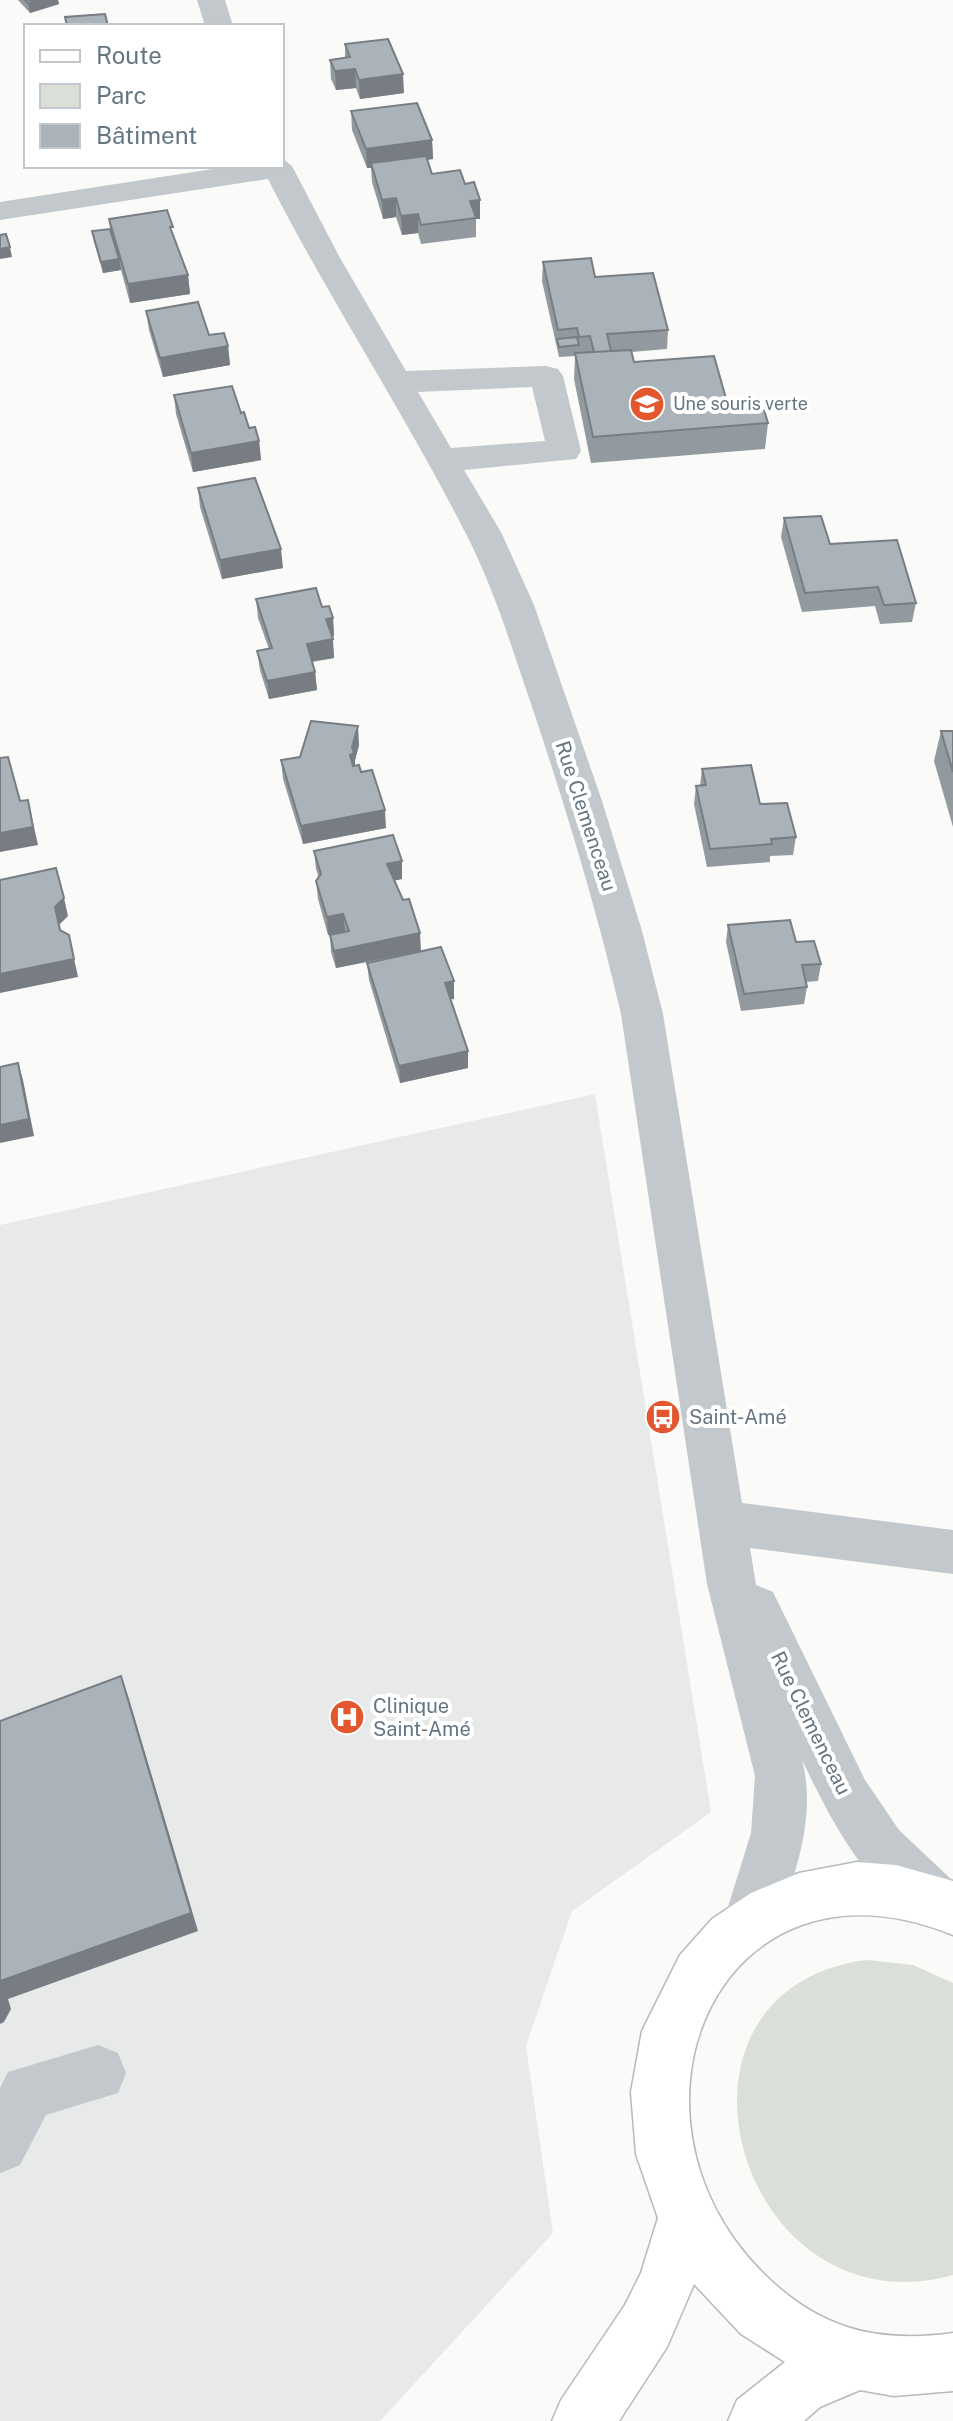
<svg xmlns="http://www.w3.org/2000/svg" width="953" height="2421" viewBox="0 0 953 2421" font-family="'Public Sans',sans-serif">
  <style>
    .built { fill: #e8e9e9 }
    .green { fill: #dadfd7 }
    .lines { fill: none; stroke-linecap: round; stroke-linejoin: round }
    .major-casing { stroke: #b5babe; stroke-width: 3 }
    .minor { fill: #c3c8cc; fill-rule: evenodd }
    .major { fill: #fff; fill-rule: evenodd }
    .wall { fill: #929a9f }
    .shaded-wall { fill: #777d82 }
    .building { fill: #aab3b9; stroke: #777d82; stroke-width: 2 }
    .labels { text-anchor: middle; stroke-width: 8; stroke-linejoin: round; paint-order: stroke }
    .far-poi-label { font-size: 18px; fill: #657683; stroke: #fff; text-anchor: start }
    .street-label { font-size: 20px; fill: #657683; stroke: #fff }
    .poi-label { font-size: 20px; fill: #657683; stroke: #fff; text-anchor: start }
  </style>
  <rect width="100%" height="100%" fill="#fafaf8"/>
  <path class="built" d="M595 1094 711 1812 572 1911 526 2046 553 2233 380 2421H0V1225Z"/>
  <path class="green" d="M867 1960 913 1965 953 1983V2275C737 2335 640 1989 867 1960Z"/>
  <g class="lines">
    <defs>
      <path id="major" d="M857 1862 896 1865 953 1881V1935C720 1840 604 2110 761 2271 817 2328 875 2344 953 2333V2391L894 2396 860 2390 820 2407 804 2421H728L737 2400 785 2362 741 2334 694 2284 667 2347 619 2421H552L561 2400 625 2305 641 2273 658 2218 636 2154 631 2092 642 2031 680 1955 712 1919 751 1893 799 1873Z"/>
    </defs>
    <use href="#major" class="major-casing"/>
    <path class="minor" d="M197 0H225L233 26H205Z
      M282 158 292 166 340 258 406 371 546 366 558 369 563 376 581 451 576 459 464 470 501 532 534 605 602 801 642 931 663 1014 742 1503 953 1530V1574L750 1548 756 1585 773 1592 865 1780 899 1830 952 1880 953 1915 933 1925C870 1899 830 1818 802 1760 818 1819 792 1887 769 1942L750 1950 731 1942 723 1923 751 1833 755 1776 707 1584 621 1014C597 910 566 808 532 707 512 648 494 588 465 532 404 412 329 299 268 179L0 220V202L232 166H282ZM532 387 545 441 451 448 418 392Z
      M98 2045 118 2053 126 2073 118 2093 46 2115 20 2165 0 2173V2088L8 2072Z"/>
    <use href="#major" class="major"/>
  </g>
  <path class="wall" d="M18 0H58L59 4 30 13Z
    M345 44 404 93 360 99 356 88 336 90 331 79 330 60 345 58Z
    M351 111 432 140 433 159 427 160 432 174 480 219H476V237L421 244 418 233 402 235 396 217 383 219 372 182 371 168H367L352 130Z
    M109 219 174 240 188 275 190 294 130 303 121 270 103 273 94 242 92 231 110 229Z
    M543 262 595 277 668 330 667 349 631 352 634 362 727 402 768 423 765 449 591 463 574 379 575 356 559 357 542 281Z
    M146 311 209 335 228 346 230 365 163 377 149 330Z
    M174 395 241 413 249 428 259 441 261 460 193 472 176 414Z
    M198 488 283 568 222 579 200 507Z
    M784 518 830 544 916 603 912 622 880 624 875 606 802 612 781 537Z
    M256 599 322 607 333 618 334 636 332 637 334 658 312 662 315 672 317 690 269 699 260 670 257 651 269 649 258 618Z
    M941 731H953V827L934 761Z
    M359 745 355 760V766L361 772 386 828 303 844 283 779 281 760Z
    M702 769 760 804 796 837 793 855 770 856V862L707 867 694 804 696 786H700Z
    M314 851 402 879 395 880 421 951 336 968 331 952 330 935 345 932 328 935 318 899 316 881 319 878 316 869Z
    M728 925 796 942 821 964 818 981 806 982 807 987 804 1004 741 1011 726 942Z
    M367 963 454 981V999H451L468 1068 400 1083 369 980Z"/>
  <path class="shaded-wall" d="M38 0H58L59 4 30 13 28 3Z
    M355 69 356 88 336 90 335 71Z
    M403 74 404 93 360 99 359 80Z
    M432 140 433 159 372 167 371 163V168H367L366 149Z
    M396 198V217L383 219 382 200Z
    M480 200V219H476L470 201Z
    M418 214V233L402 235 401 216Z
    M10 247 12 257 0 259V249Z
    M119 259 121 270 103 273 101 262Z
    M188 275 190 294 130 303 128 284Z
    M228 346 230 365 163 377 160 358Z
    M259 441 261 460 193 472 191 453Z
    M281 549 283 568 222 579 220 560Z
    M333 618 334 636 327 638 326 619Z
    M333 639 334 658 308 662 307 644Z
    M315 672 317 690 269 699 267 681Z
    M358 726 359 745 355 760V772L350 755Z
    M28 800 38 845 0 852V833Z
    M385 810 386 828 303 844 301 826Z
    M402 861V879L388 882 387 864Z
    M64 898 68 916 59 925 55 907Z
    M343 914 345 931 328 935 327 917Z
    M420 933 421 951 336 968 334 951Z
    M69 935 78 977 0 993V974Z
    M454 981V999L446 1000 445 983Z
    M468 1051V1068L400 1083 399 1066Z
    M18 1063 23 1080 34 1136 0 1143V1125Z
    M121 1676 129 1699 198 1931 8 1999 11 2009 4 2022 0 2024V1981Z"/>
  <path class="building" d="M25 0H38L28 3Z
    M105 14 108 26H67L65 17Z
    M388 39 403 74 359 80 355 69 335 71 330 60 350 57 345 44Z
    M417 103 432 140 366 149 351 111Z
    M426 156 432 174 460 170 465 184 474 182 480 200 470 201 476 218 421 225 418 214 401 216 396 198 382 200 371 163Z
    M167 210 173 227H170L188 275 128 284 109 219Z
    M110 229 119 259 101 262 92 231Z
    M6 234 10 247 0 249V235Z
    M591 258 595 277 653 273 668 330 607 334 611 351 594 352 590 336 579 337 577 328 558 330 543 262Z
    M198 302 209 335 224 333 228 346 160 358 146 311Z
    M577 337 579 345 559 347 557 339Z
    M631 350 634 362 714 356 727 402 761 400 768 423 593 437 575 353Z
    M232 386 241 413 244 412 249 428 255 427 259 441 191 453 174 395Z
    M255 478 281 549 220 560 198 488Z
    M821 516 830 544 897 540 916 603 884 605 878 587 805 593 784 518Z
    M316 588 322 607 329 606 333 618 326 619 333 639 307 644 315 672 267 681 257 651 272 648 256 599Z
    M311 721 358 726 352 747 354 753 350 755 353 766 359 765 361 772 372 770 385 810 301 826 281 760 300 757Z
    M941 731H953V772Z
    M8 757 20 801 28 800 33 827 0 833V758Z
    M751 765 760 804 787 803 796 837 771 839 772 844 710 849 696 786 706 785 702 769Z
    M393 835 402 861 387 864 403 900 409 899 420 933 334 951 330 935 349 931 343 914 327 917 316 881 321 874 314 851Z
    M56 868 64 898 55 907 60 930 69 935 74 959 0 974V880Z
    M790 920 796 942 814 941 821 964 802 965 807 987 744 994 728 925Z
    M441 947 454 981 445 983 468 1051 399 1066 367 963Z
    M18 1063 29 1119 0 1125V1067Z
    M121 1676 191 1913 0 1981V1721Z"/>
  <defs>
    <symbol id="school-disc" viewBox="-11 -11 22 22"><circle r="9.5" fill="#e4572e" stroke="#fff"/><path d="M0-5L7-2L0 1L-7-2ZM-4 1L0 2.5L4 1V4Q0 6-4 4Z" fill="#fff"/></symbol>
    <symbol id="bus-disc" viewBox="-11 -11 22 22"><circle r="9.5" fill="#e4572e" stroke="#fff"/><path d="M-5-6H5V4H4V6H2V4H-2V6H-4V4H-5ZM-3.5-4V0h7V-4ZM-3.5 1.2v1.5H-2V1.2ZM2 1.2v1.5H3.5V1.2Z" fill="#fff"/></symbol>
    <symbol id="hospital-disc" viewBox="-11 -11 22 22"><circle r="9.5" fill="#e4572e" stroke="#fff"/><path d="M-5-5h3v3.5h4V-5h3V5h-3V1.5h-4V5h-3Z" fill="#fff"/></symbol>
  </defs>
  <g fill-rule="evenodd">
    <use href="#school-disc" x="627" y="384" width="40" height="40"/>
    <use href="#bus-disc" x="643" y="1397" width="40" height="40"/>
    <use href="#hospital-disc" x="327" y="1697" width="40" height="40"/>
  </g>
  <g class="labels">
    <g class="far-poi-label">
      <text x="673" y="410">Une souris verte</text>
    </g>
    <g class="street-label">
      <text transform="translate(586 816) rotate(72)" y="7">Rue Clemenceau</text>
      <text transform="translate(811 1723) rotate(64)" y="7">Rue Clemenceau</text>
    </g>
    <g class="poi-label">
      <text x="689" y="1424">Saint-Amé</text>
      <text x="373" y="1713">Clinique<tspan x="373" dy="23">Saint-Amé</tspan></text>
    </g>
  </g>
  <rect x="24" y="24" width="260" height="144" fill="#ffffff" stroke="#c1c8cd" stroke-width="2"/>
  <rect x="40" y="50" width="40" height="12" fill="#ffffff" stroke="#c1c8cd" stroke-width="2"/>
  <text x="96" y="64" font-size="24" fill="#657683">Route</text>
  <rect x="40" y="84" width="40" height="24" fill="#dadfd7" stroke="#c1c8cd" stroke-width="2"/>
  <text x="96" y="104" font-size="24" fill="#657683">Parc</text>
  <rect x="40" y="124" width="40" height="24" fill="#aab3b9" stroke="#c1c8cd" stroke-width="2"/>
  <text x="96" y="144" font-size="24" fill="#657683">Bâtiment</text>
</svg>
